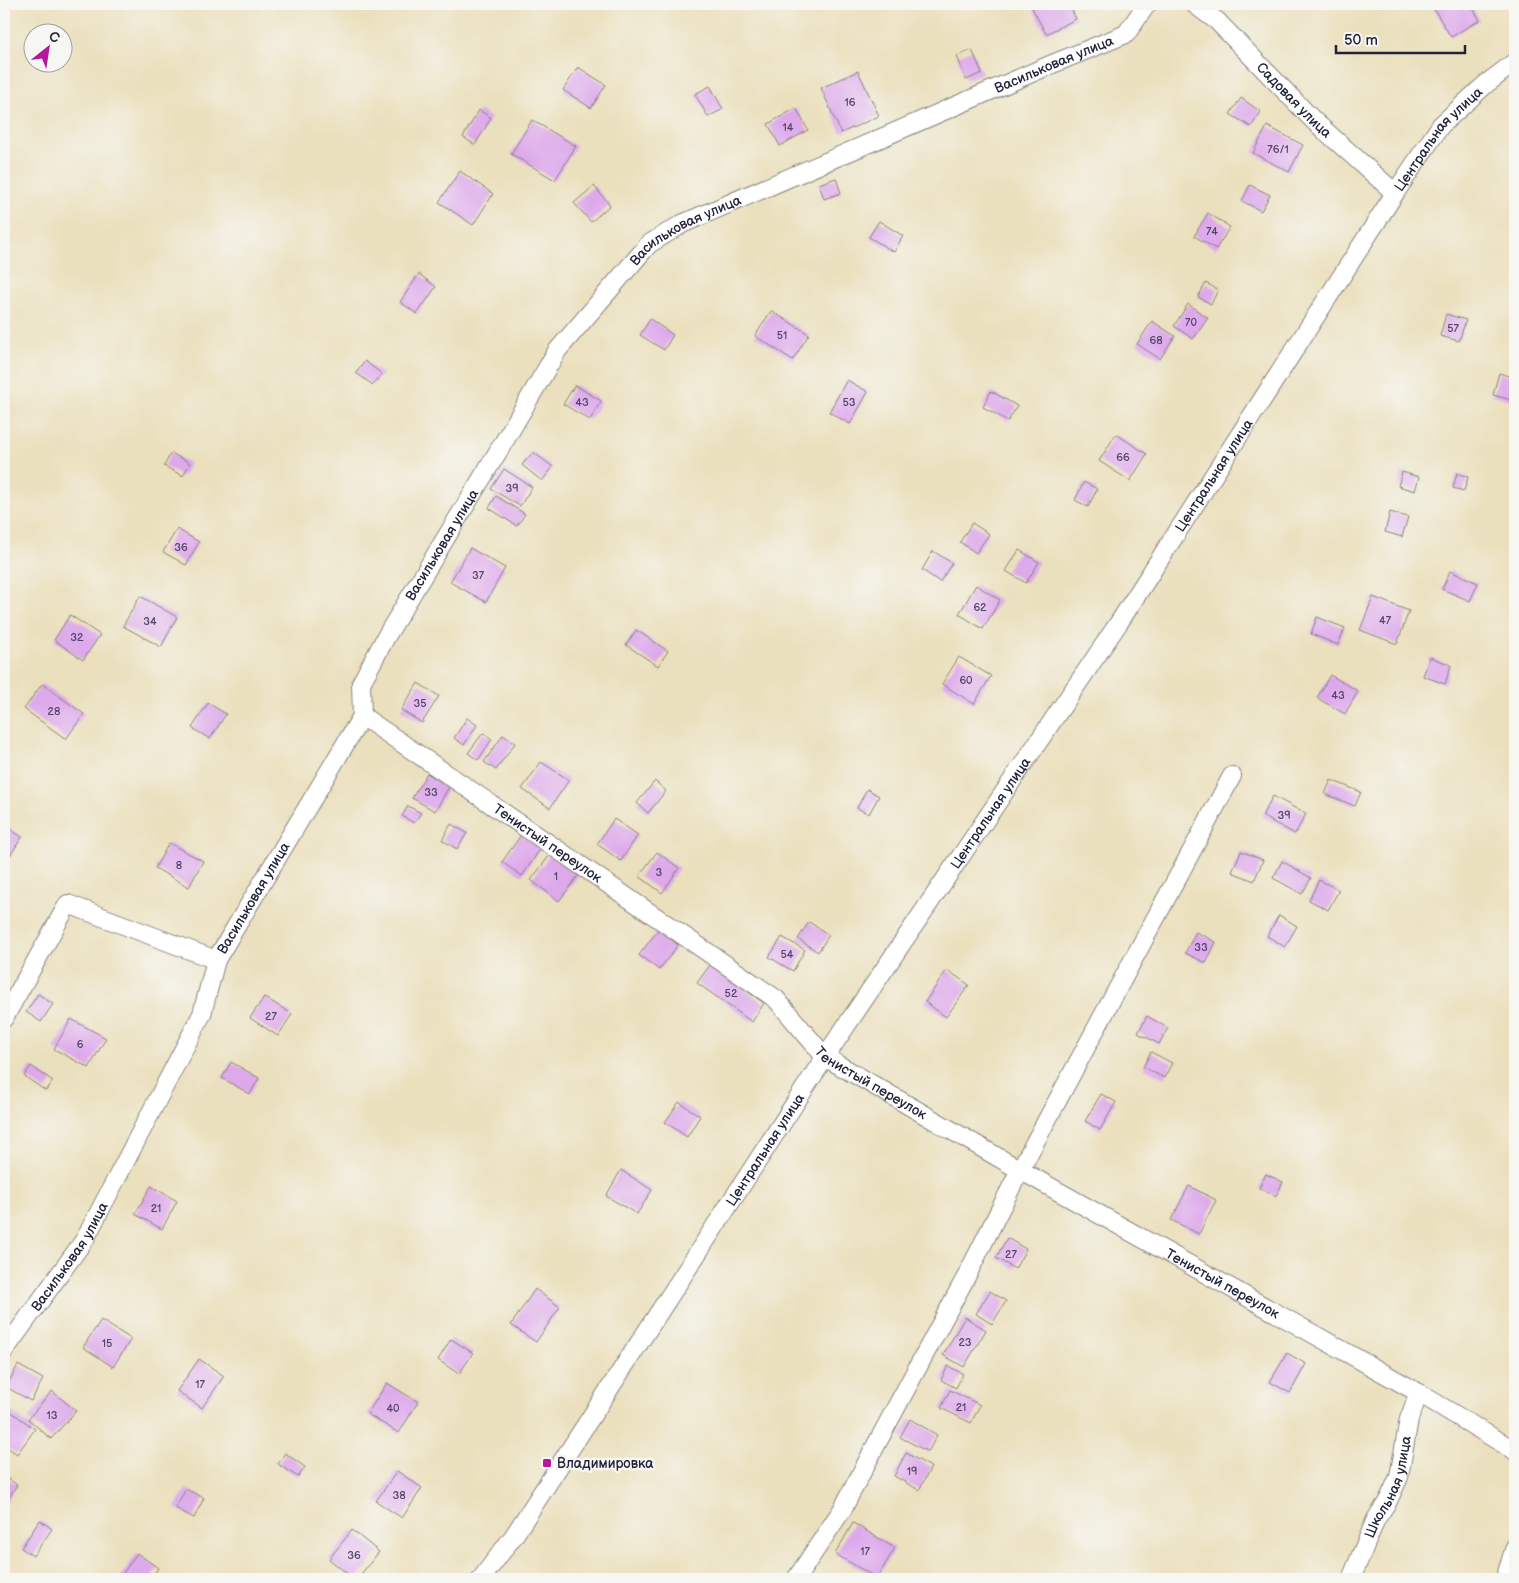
<svg xmlns="http://www.w3.org/2000/svg" width="1519" height="1583" viewBox="0 0 1519 1583" font-family="'Balsamiq Sans',sans-serif">
  <style>
    .building { fill: #dda9eb }
    .lines { fill: none; stroke-linecap: round; stroke-linejoin: round }
    .minor-casing { stroke: #86817c; stroke-width: 20 }
    .minor { stroke: #fff; stroke-width: 18 }
    .poi-dot { fill: #b5179e; stroke: #f6f6f2; stroke-width: 2 }
    .labels { text-anchor: middle; stroke-width: 5; stroke-linejoin: round; paint-order: stroke }
    .number-label { font-size: 11px; fill: #514467 }
    .street-label { font-size: 14px; fill: #22223b; stroke: #f6f6f2 }
    .poi-label { font-size: 14px; fill: #22223b; stroke: #f6f6f2; text-anchor: start }
  </style>
  <rect width="100%" height="100%" fill="#f6f6f2"/>
  <filter id="ink" filterUnits="userSpaceOnUse"><feTurbulence type="fractalNoise" baseFrequency=".02" numOctaves="2"/><feDisplacementMap in="SourceGraphic" scale="10" xChannelSelector="R" yChannelSelector="G"/><feConvolveMatrix kernelMatrix="1 2 1 2 8 2 1 2 1" color-interpolation-filters="sRGB"/></filter>
  <filter id="wash" filterUnits="userSpaceOnUse"><feTurbulence type="fractalNoise" baseFrequency=".0096" numOctaves="4" result="noise"/><feDisplacementMap in="SourceGraphic" scale="20" xChannelSelector="R" yChannelSelector="G"/><feGaussianBlur stdDeviation="1.12" result="paint"/><feColorMatrix in="noise" values="0 0 0 0 0 0 0 0 0 0 0 0 0 0 0 0 0 1.4 0 .05"/><feComposite in="paint" operator="in"/></filter>
  <g filter="url(#wash)">
    <rect width="100%" height="100%" fill="#ebe0bd"/>
    <g id="blocks">
      <path class="building" d="M1040 4H1069L1076 19 1046 34 1032 8Z
        M1437 4H1470L1480 20 1451 37 1432 6Z
        M972 50 982 73 966 80 957 56Z
        M578 67 606 85 591 108 563 90Z
        M858 71 879 116 841 133 821 88Z
        M710 86 723 109 708 117 695 94Z
        M1241 98 1261 112 1251 127 1230 114Z
        M796 108 808 130 780 146 768 124Z
        M479 110 491 118 475 145 463 137Z
        M532 120 576 146 555 180 511 154Z
        M1267 126 1303 145 1289 172 1253 153Z
        M460 171 493 194 473 225 439 202Z
        M836 178 841 193 824 199 819 184Z
        M1250 185 1270 195 1261 211 1242 201Z
        M594 186 610 205 591 222 574 203Z
        M1208 213 1230 227 1216 249 1194 236Z
        M879 221 903 236 894 252 869 237Z
        M419 274 436 287 417 314 400 302Z
        M1206 283 1218 290 1211 304 1198 297Z
        M1188 304 1208 318 1193 339 1174 326Z
        M771 311 809 334 793 360 755 336Z
        M1446 314 1466 320 1459 341 1440 336Z
        M650 319 673 335 664 350 640 335Z
        M1152 321 1175 336 1160 359 1137 344Z
        M365 361 382 374 373 385 356 373Z
        M1499 373 1515 378V401L1493 395Z
        M847 380 868 392 850 424 829 412Z
        M575 385 601 401 590 420 563 404Z
        M991 391 1017 406 1008 421 983 407Z
        M1116 434 1147 454 1130 481 1099 461Z
        M533 452 553 467 542 481 522 465Z
        M171 453 190 463 183 476 164 466Z
        M504 469 532 487 520 506 491 489Z
        M1402 472 1419 477 1415 491 1398 486Z
        M1457 473 1468 477 1464 491 1453 488Z
        M1084 482 1097 489 1088 507 1075 500Z
        M496 496 525 514 517 526 489 508Z
        M1390 512 1408 517 1402 537 1385 532Z
        M972 523 989 534 976 553 960 542Z
        M177 529 199 542 186 565 163 552Z
        M470 548 505 568 486 602 450 582Z
        M1019 550 1039 562 1026 583 1006 571Z
        M933 551 952 563 940 582 922 570Z
        M1450 571 1478 583 1470 601 1442 589Z
        M976 585 1000 600 983 629 959 614Z
        M140 596 177 617 161 647 123 626Z
        M1373 597 1409 611 1397 644 1360 630Z
        M70 615 100 635 83 660 54 640Z
        M1317 617 1345 628 1338 645 1311 634Z
        M636 630 668 651 658 666 626 645Z
        M959 657 991 676 974 704 942 684Z
        M1430 657 1451 665 1445 684 1423 676Z
        M1330 675 1358 691 1345 714 1317 698Z
        M418 683 439 696 422 723 401 710Z
        M42 684 84 714 66 739 24 709Z
        M208 703 226 714 210 739 192 728Z
        M467 718 477 725 464 745 454 738Z
        M483 733 492 739 478 760 468 753Z
        M503 735 515 743 496 770 484 762Z
        M541 762 569 780 550 808 522 789Z
        M427 773 449 787 435 811 412 798Z
        M1331 780 1361 792 1355 806 1325 794Z
        M655 781 666 791 648 813 637 803Z
        M867 789 879 796 869 814 857 808Z
        M1273 796 1306 814 1295 834 1262 816Z
        M408 806 421 813 414 823 402 816Z
        M614 819 638 835 621 861 597 844Z
        M451 824 467 833 457 849 442 840Z
        M4 825 22 837 4 865Z
        M521 835 541 848 522 876 502 862Z
        M169 843 203 861 189 887 155 868Z
        M553 851 581 872 559 901 531 880Z
        M1241 851 1263 860 1254 881 1232 872Z
        M657 852 679 868 662 893 639 876Z
        M1282 861 1311 878 1302 894 1273 878Z
        M1319 880 1339 890 1328 910 1309 900Z
        M1279 915 1297 926 1285 947 1267 936Z
        M809 922 829 935 818 952 798 939Z
        M659 929 678 945 659 970 639 955Z
        M1196 932 1216 942 1206 963 1185 953Z
        M782 937 805 950 793 971 769 957Z
        M710 965 764 1003 752 1022 697 983Z
        M947 970 969 985 946 1017 925 1002Z
        M38 994 53 1004 41 1022 26 1012Z
        M264 997 292 1014 278 1036 250 1018Z
        M1147 1016 1168 1028 1159 1044 1138 1033Z
        M71 1019 106 1038 89 1068 54 1049Z
        M1151 1052 1172 1063 1164 1078 1143 1067Z
        M231 1062 259 1078 250 1094 222 1078Z
        M31 1066 53 1081 46 1091 24 1076Z
        M1101 1094 1116 1102 1100 1130 1085 1121Z
        M679 1102 700 1116 687 1137 665 1122Z
        M621 1170 652 1190 637 1214 606 1196Z
        M1266 1174 1283 1182 1276 1196 1259 1188Z
        M151 1186 177 1201 162 1229 135 1214Z
        M1189 1186 1216 1200 1199 1234 1171 1220Z
        M1007 1238 1026 1249 1015 1269 996 1258Z
        M535 1289 560 1307 536 1342 511 1325Z
        M990 1291 1006 1301 992 1324 976 1314Z
        M965 1317 986 1330 964 1367 943 1355Z
        M101 1320 131 1339 113 1367 83 1347Z
        M451 1339 473 1353 459 1374 438 1360Z
        M1287 1353 1306 1364 1290 1393 1270 1382Z
        M199 1359 224 1376 202 1408 177 1391Z
        M18 1365 43 1379 31 1401 6 1387Z
        M948 1366 963 1374 956 1388 941 1380Z
        M387 1383 418 1402 399 1433 367 1414Z
        M950 1390 980 1405 971 1423 941 1408Z
        M52 1391 76 1411 51 1439 28 1419Z
        M10 1411 35 1429 17 1454 4 1445V1420Z
        M910 1419 937 1435 928 1452 900 1437Z
        M285 1453 305 1467 298 1477 278 1464Z
        M906 1453 931 1467 919 1490 894 1476Z
        M397 1471 422 1488 402 1518 376 1501Z
        M4 1476 17 1485 4 1505Z
        M186 1489 204 1498 194 1518 175 1508Z
        M40 1520 52 1529 33 1556 21 1548Z
        M853 1523 895 1548 877 1578 835 1554Z
        M352 1530 379 1552 357 1579H354L329 1559Z
        M137 1553 158 1568 151 1579H119Z"/>
    </g>
  </g>
  <g filter="url(#ink)">
    <use href="#blocks" fill-opacity="0" stroke="#86817c" stroke-width="1"/>
    <g class="lines">
      <defs>
        <g id="minor">
          <path id="s1" d="M1194 4 1217 21 1314 121 1395 193"/>
          <path id="s2" d="M362 716 776 999 825 1057 1020 1170 1419 1393 1515 1451"/>
          <path d="M4 1018 68 904 216 960"/>
          <path id="s3" d="M4 1351 85 1239 202 1014 216 960 362 716 361 683 387 635 505 440 557 351 649 244 682 224 1050 65 1126 34 1147 4"/>
          <path id="s4" d="M481 1579 513 1537 825 1057 1120 621 1395 193 1441 125 1486 84 1515 62"/>
          <path d="M796 1579 842 1510 876 1445 966 1277 1020 1170 1232 776"/>
          <path id="s5" d="M1351 1579 1376 1519 1388 1501 1399 1477 1409 1419 1419 1393"/>
          <path d="M1505 1579 1515 1547"/>
        </g>
      </defs>
      <use href="#minor" class="minor-casing"/>
      <use href="#minor" class="minor"/>
    </g>
  </g>
  <rect class="poi-dot" x="542" y="1458" width="10" height="10" rx="2.5"/>
  <g class="labels">
    <g class="number-label">
      <text x="850" y="106">16</text>
      <text x="788" y="131">14</text>
      <text x="1278" y="153">76/1</text>
      <text x="1212" y="235">74</text>
      <text x="1191" y="326">70</text>
      <text x="1453" y="332">57</text>
      <text x="782" y="339">51</text>
      <text x="1156" y="344">68</text>
      <text x="582" y="406">43</text>
      <text x="849" y="406">53</text>
      <text x="1123" y="461">66</text>
      <text x="512" y="492">39</text>
      <text x="181" y="551">36</text>
      <text x="478" y="579">37</text>
      <text x="980" y="611">62</text>
      <text x="1385" y="624">47</text>
      <text x="150" y="625">34</text>
      <text x="77" y="641">32</text>
      <text x="966" y="684">60</text>
      <text x="1338" y="699">43</text>
      <text x="420" y="707">35</text>
      <text x="54" y="715">28</text>
      <text x="431" y="796">33</text>
      <text x="1284" y="819">39</text>
      <text x="179" y="869">8</text>
      <text x="659" y="876">3</text>
      <text x="556" y="880">1</text>
      <text x="1201" y="951">33</text>
      <text x="787" y="958">54</text>
      <text x="731" y="997">52</text>
      <text x="271" y="1020">27</text>
      <text x="80" y="1048">6</text>
      <text x="156" y="1212">21</text>
      <text x="1011" y="1258">27</text>
      <text x="965" y="1346">23</text>
      <text x="107" y="1347">15</text>
      <text x="200" y="1388">17</text>
      <text x="961" y="1411">21</text>
      <text x="393" y="1412">40</text>
      <text x="52" y="1419">13</text>
      <text x="912" y="1475">19</text>
      <text x="399" y="1499">38</text>
      <text x="865" y="1555">17</text>
      <text x="354" y="1559">36</text>
    </g>
    <g class="street-label">
      <text dy="5" stroke="none"><textPath href="#s3" startOffset="1735">Васильковая улица</textPath></text>
      <text dy="5" stroke="none"><textPath href="#s1" startOffset="139">Садовая улица</textPath></text>
      <text dy="5" stroke="none"><textPath href="#s4" startOffset="1730">Центральная улица</textPath></text>
      <text dy="5" stroke="none"><textPath href="#s3" startOffset="1330">Васильковая улица</textPath></text>
      <text dy="5" stroke="none"><textPath href="#s4" startOffset="1325">Центральная улица</textPath></text>
      <text dy="5" stroke="none"><textPath href="#s3" startOffset="925">Васильковая улица</textPath></text>
      <text dy="5" stroke="none"><textPath href="#s4" startOffset="920">Центральная улица</textPath></text>
      <text dy="5" stroke="none"><textPath href="#s2" startOffset="225">Тенистый переулок</textPath></text>
      <text dy="5" stroke="none"><textPath href="#s3" startOffset="520">Васильковая улица</textPath></text>
      <text dy="5" stroke="none"><textPath href="#s2" startOffset="630">Тенистый переулок</textPath></text>
      <text dy="5" stroke="none"><textPath href="#s4" startOffset="515">Центральная улица</textPath></text>
      <text dy="5" stroke="none"><textPath href="#s3" startOffset="115">Васильковая улица</textPath></text>
      <text dy="5" stroke="none"><textPath href="#s2" startOffset="1035">Тенистый переулок</textPath></text>
      <text dy="5" stroke="none"><textPath href="#s5" startOffset="100">Школьная улица</textPath></text>
    </g>
    <g class="poi-label">
      <text x="557" y="1468">Владимировка</text>
    </g>
  </g>
  <rect width="1519" height="1583" fill="none" stroke="#f6f6f2" stroke-width="20"/>
  <g transform="translate(48 48) rotate(30)"><circle r="24" fill="#f6f6f2" stroke="#a1a1a9"/>
  <path d="M0-4L9 19L0 12L-9 19Z" fill="#b5179e"/>
  <text y="-8" font-size="14" font-weight="bold" text-anchor="middle" fill="#22223b">С</text>
  </g>
  <path d="M1336 45v8h129v-8" fill="none" stroke="#22223b" stroke-width="2.5"/>
  <text x="1344" y="45" font-size="15" fill="#22223b" stroke="#f6f6f2" stroke-width="4" paint-order="stroke">50 m</text>
</svg>
